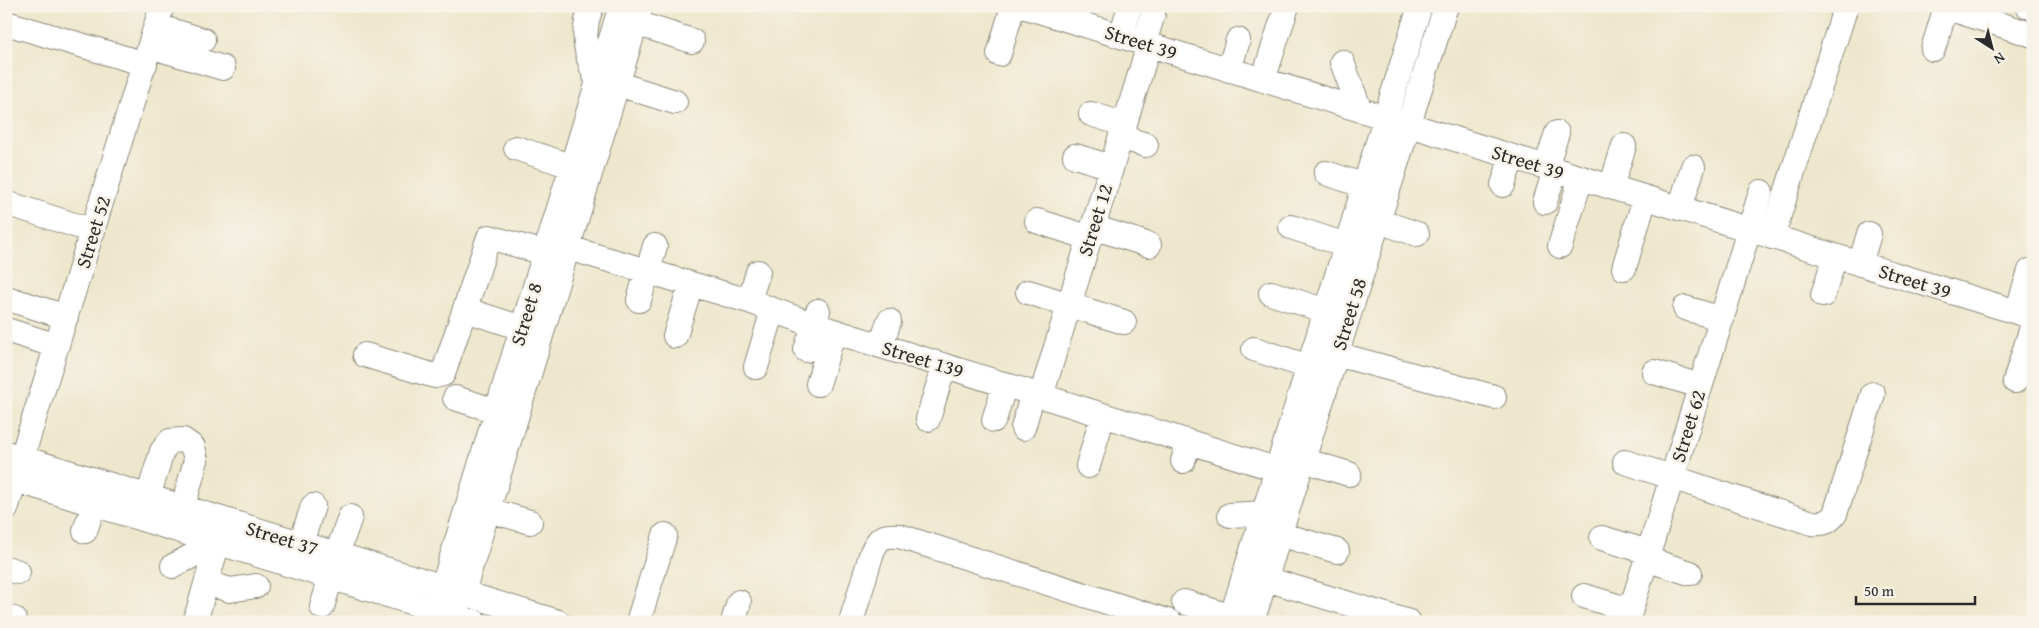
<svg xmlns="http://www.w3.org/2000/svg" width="2039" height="628" viewBox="0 0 2039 628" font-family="'Gentium Book Plus',serif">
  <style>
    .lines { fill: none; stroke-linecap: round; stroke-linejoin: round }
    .minor-casing { stroke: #8c897c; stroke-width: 26 }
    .minor { stroke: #fff; stroke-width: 24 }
    .labels { text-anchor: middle; stroke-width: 5; stroke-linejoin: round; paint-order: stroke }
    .street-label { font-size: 20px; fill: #2b2b2b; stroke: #f7f3e8 }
  </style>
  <rect width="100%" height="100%" fill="#f7f3e8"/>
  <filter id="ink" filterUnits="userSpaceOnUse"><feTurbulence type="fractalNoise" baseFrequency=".02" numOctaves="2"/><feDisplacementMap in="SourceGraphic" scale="10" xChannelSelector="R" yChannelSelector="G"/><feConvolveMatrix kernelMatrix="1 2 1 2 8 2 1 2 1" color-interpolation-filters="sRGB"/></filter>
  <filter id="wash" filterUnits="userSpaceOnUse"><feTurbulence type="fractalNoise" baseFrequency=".0096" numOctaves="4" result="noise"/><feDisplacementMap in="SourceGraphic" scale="20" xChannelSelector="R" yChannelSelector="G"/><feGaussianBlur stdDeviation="1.12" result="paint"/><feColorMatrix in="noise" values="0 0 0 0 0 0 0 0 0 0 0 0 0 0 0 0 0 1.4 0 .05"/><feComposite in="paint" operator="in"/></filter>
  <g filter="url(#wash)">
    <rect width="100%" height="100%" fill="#eee7cd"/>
  </g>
  <g filter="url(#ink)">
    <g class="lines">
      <defs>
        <path id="minor" d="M592 6C580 32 586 56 597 80
          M1023 6 2033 317
          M1942 6 2033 35
          M2028 6 2033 8
          M6 23 145 64
          M636 23 692 41
          M156 26 203 40
          M1121 36 1130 6
          M1144 43 1153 14
          M150 46 223 68
          M1933 49 1946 7
          M999 54 1013 6
          M1342 62 1360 110
          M1229 70 1238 40
          M1263 80 1287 6
          M618 84 675 102
          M1091 114 1125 125
          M1121 137 1146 145
          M516 148 571 166
          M1075 156 1111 167
          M1546 167 1557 133
          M1326 173 1365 186
          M1503 185 1512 157
          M1611 187 1624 146
          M1545 202 1555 170
          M6 203 93 231
          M1680 208 1693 167
          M1037 221 1090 238
          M1378 221 1417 234
          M1093 227 1149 245
          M1291 227 1346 245
          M1772 237 1846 6
          M548 242 749 301 814 325 1298 476
          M1560 246 1581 178
          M1860 264 1869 234
          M1624 268 1645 198
          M1028 292 1124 322
          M1271 293 1326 311
          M1823 295 1835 256
          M6 298 66 317
          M639 300 655 246
          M749 301 758 272
          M1685 308 1722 319
          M466 310 522 328
          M2017 312 2030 271
          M6 330 57 346
          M675 336 691 284
          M881 346 889 321
          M1254 349 1309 367
          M806 350 818 311
          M1336 354 1494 397
          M365 355 435 376 443 374 489 237 545 253
          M756 367 773 310
          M1654 372 1700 386
          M2015 381 2033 324
          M818 384 834 331
          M1041 396 1149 45
          M455 398 496 411
          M928 419 944 366
          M994 420 1005 384
          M1023 428 1033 393
          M6 453 558 622
          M1303 460 1349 474
          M1183 461 1189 442
          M1625 462 1812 523C1823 524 1828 523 1835 514L1873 394
          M1088 466 1103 415
          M6 477 475 622
          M148 497 162 451 170 441 183 440 193 447 196 460 183 507
          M6 509 162 6
          M488 510 530 522
          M1230 515 1264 513
          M1266 530 1337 551
          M85 531 94 504
          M1602 538 1648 552
          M301 543 313 506
          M337 554 350 517
          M1646 559 1690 573
          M173 566 218 542
          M6 568 18 572
          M1266 579 1409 622
          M207 583 230 590 256 586
          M1584 596 1630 610
          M1184 602 1232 617
          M322 607 331 577
          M6 617 14 619
          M195 622 218 542
          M432 622 621 6
          M454 622 641 6
          M638 622 665 535
          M733 622 739 602
          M851 622 872 552C879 537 882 535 899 536L1170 622
          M1230 622 1420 6
          M1252 622 1446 6
          M1627 622 1761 192"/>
      </defs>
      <use href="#minor" class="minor-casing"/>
      <use href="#minor" class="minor"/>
    </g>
  </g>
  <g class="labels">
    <g class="street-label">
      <text transform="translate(1141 42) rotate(17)" y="7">Street 39</text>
      <text transform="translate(1528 162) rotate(17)" y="7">Street 39</text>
      <text transform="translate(1095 220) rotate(-73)" y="7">Street 12</text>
      <text transform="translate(93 232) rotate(-73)" y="7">Street 52</text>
      <text transform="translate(1915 281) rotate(17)" y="7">Street 39</text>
      <text transform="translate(526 314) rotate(-73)" y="7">Street 8</text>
      <text transform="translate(1349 314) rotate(-73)" y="7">Street 58</text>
      <text transform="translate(923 359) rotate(17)" y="7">Street 139</text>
      <text transform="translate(1688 426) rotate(-73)" y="7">Street 62</text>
      <text transform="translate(282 538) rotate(17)" y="7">Street 37</text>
    </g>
  </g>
  <rect width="2039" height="628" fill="none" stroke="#f7f3e8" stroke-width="25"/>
  <g transform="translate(1992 48) rotate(144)" stroke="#f7f3e8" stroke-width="4" paint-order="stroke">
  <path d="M0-4L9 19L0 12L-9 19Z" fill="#2b2b2b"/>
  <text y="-8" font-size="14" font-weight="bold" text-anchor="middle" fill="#2b2b2b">N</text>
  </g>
  <path d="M1856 596v8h119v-8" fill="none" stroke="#2b2b2b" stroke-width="2.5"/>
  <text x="1864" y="596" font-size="15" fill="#2b2b2b" stroke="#f7f3e8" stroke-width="4" paint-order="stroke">50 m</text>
</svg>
